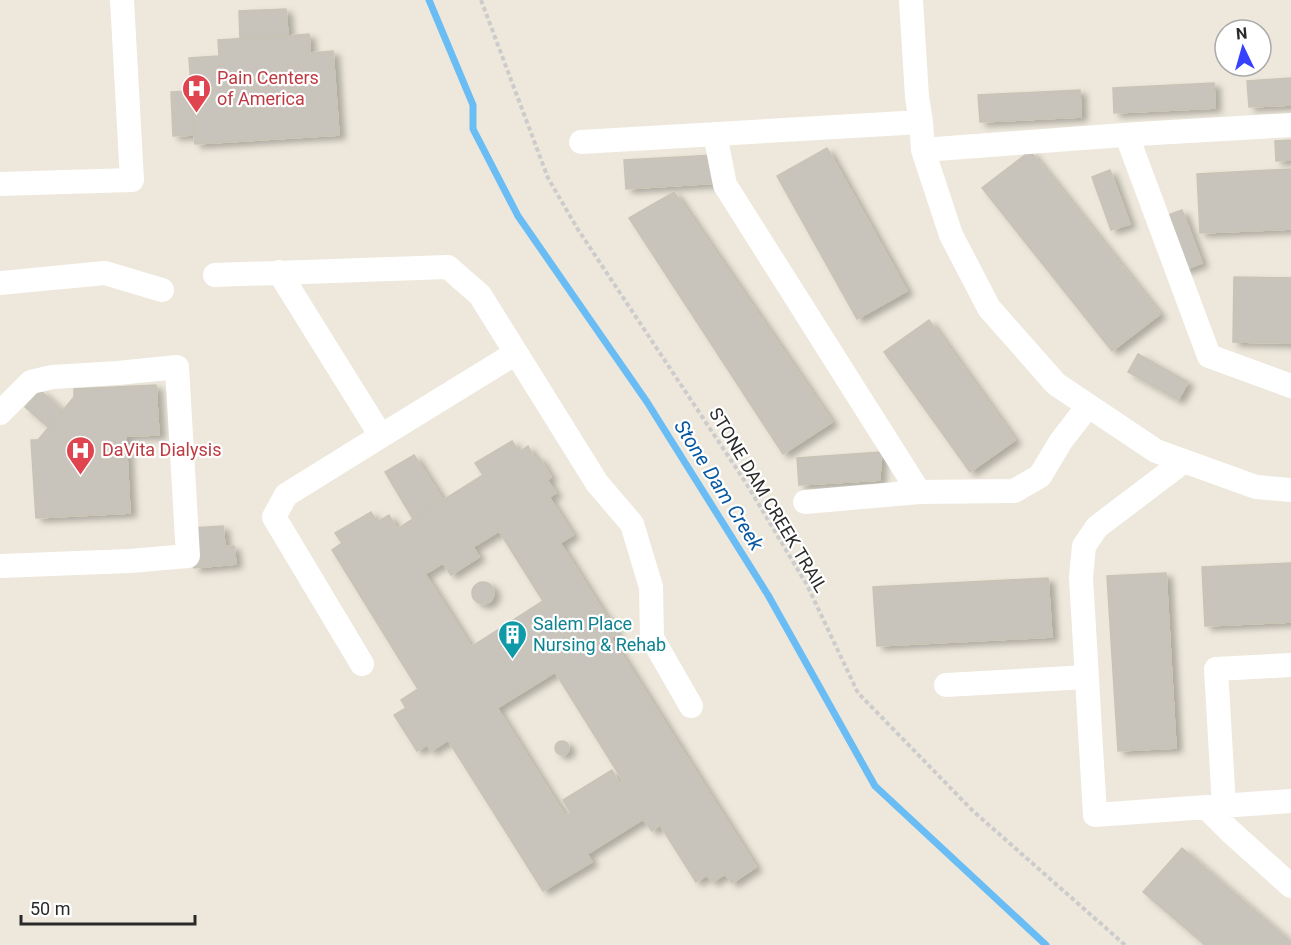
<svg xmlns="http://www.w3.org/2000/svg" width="1291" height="945" viewBox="0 0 1291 945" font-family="Roboto,sans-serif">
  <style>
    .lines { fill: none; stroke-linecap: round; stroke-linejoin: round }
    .stream { stroke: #69bdf4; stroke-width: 7 }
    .building { fill: #c8c4bb; stroke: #c8c4b5; stroke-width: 1.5; fill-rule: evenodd; filter: url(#shadow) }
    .path { stroke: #ccc; stroke-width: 4; stroke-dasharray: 4.5 3; stroke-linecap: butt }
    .minor { stroke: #fff; stroke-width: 24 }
    .labels { text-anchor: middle; stroke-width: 4.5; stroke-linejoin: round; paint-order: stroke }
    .health-label { font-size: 18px; fill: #be3a42; stroke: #fff; text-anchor: start }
    .street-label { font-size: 18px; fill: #2a2a2a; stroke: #fff }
    .culture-label { font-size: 18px; fill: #0d838f; stroke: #fff; text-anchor: start }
    .water-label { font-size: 20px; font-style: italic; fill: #0758a2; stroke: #fff }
  </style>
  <defs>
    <filter id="shadow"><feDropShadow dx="6" dy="4" stdDeviation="3" flood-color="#0004"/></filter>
  </defs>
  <rect width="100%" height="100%" fill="#ede8db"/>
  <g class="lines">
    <path class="stream" d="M429 0 473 105V129L518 216 647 402 768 595 875 786 1046 945"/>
  </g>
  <path class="building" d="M286 9 288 36 240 39 239 11Z
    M309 34 310 53 333 51 339 135 195 144 189 58 219 56 218 40 288 36Z
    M1291 78V105L1249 107 1247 81Z
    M1214 83 1215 108 1114 113 1113 88Z
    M1080 90 1081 117 980 122 978 95Z
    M191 91 193 135 173 136 171 92Z
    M1291 140V160L1276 161 1275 141Z
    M827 148 907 291 857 319 777 176Z
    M1030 151 1160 314 1112 351 982 188Z
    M715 155 716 183 626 189 624 160Z
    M1291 169V229L1200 233 1197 174Z
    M1110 170 1130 224 1111 230 1092 177Z
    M674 192 832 422 783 454 629 218Z
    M1182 210 1202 263 1183 270 1163 217Z
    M1234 277 1291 278V343L1233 342Z
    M929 320 1015 440 970 472 884 352Z
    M1138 354 1188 382 1178 400 1128 372Z
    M156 385 159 435 126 436 130 513 36 518 31 440H38L74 397V389Z
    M40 390 63 411 49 428 25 407Z
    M512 441 519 452 528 446 535 459 539 457 551 477 547 480 556 493 549 497 573 535 560 543 617 634 611 638 756 867 732 883 725 874 712 882 707 875 696 882 660 825 652 831 643 819 587 854 592 862 543 891 448 740 431 751 427 745 417 751 394 715 406 708 401 700 418 689 332 550 342 543 335 533 371 512 377 522 389 515 397 529 483 475 475 463ZM499 531 543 601 471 647 425 574 443 563 451 575 479 557 473 547ZM555 672 623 781 619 783 612 770 563 800 571 813 565 816 497 708Z
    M881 452 880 480 799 485 797 458Z
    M414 455 443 500 413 519 385 472Z
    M223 526 225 546H234L236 564 194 568 191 528Z
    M1291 563V622L1205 626 1202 567Z
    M1166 573 1176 748 1118 751 1107 576Z
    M1048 578 1052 637 877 646 873 587Z
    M472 593a11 11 0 1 1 22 0a11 11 0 1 1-22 0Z
    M555 748a7 7 0 1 1 14 0a7 7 0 1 1-14 0Z
    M1182 848 1291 942V945H1205L1143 892Z"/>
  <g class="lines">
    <path class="path" d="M481 0 548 178 577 228 746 483 807 585 858 693 973 811 1125 945"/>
    <path class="minor" d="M911 0 917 97 921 122 923 150 951 235 989 308 1056 384 1156 451 1256 487 1291 490
      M715 134 725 185 919 492 1014 491 1040 476 1061 441 1088 406
      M1127 136 1209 356 1291 386
      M581 142 921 122
      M923 150 1137 134 1291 125
      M0 184 132 180 122 0
      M279 272 381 436 286 495 274 517 362 664
      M215 275 448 267 480 295 597 483 632 524 651 587 652 638 691 706
      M0 283 105 273 162 290
      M0 413 31 382 52 377 118 373 177 367 188 556 130 561 0 566
      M381 436 516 353
      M1184 461 1097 527 1084 546 1081 577 1095 815 1291 801
      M805 502 919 492
      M946 685 1087 677
      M1224 806 1216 669 1291 665
      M1207 808 1231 832 1291 886"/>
  </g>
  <defs>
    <symbol id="hospital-pin" viewBox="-11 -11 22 30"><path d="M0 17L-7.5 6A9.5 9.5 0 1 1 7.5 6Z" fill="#e0444e" stroke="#fff"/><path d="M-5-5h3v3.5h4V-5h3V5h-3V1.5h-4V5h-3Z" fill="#fff"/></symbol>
    <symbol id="building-pin" viewBox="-11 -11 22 30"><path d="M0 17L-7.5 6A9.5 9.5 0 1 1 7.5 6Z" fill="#0f9aa8" stroke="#fff"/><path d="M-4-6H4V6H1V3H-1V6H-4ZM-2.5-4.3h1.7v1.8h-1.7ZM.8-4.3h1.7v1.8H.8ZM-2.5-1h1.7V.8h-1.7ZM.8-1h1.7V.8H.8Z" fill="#fff"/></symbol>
  </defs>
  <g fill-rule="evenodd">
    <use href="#hospital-pin" x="180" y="72" width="33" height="45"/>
    <use href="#hospital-pin" x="64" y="434" width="33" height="45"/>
    <use href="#building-pin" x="496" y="618" width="33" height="45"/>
  </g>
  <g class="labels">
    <g class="health-label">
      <text x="217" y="84">Pain Centers<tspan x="217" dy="21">of America</tspan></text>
      <text x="102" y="456">DaVita Dialysis</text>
    </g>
    <g class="street-label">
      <text transform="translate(768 500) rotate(59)" y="6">STONE DAM CREEK TRAIL</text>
    </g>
    <g class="culture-label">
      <text x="533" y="630">Salem Place<tspan x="533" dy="21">Nursing &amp; Rehab</tspan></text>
    </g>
    <g class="water-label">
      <text transform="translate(719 485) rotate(58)" y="7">Stone Dam Creek</text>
    </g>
  </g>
  <g transform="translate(1243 48) rotate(355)"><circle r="28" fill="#ffffff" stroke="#aaaaaa" stroke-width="1.5"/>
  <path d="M0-4.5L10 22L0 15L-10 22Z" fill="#3641ff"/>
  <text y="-9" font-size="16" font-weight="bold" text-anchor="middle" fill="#2a2a2a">N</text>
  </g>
  <path d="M21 915v9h174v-9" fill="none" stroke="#2a2a2a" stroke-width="3"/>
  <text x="30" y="915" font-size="18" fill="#2a2a2a" stroke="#ffffff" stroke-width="4.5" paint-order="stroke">50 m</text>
</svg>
